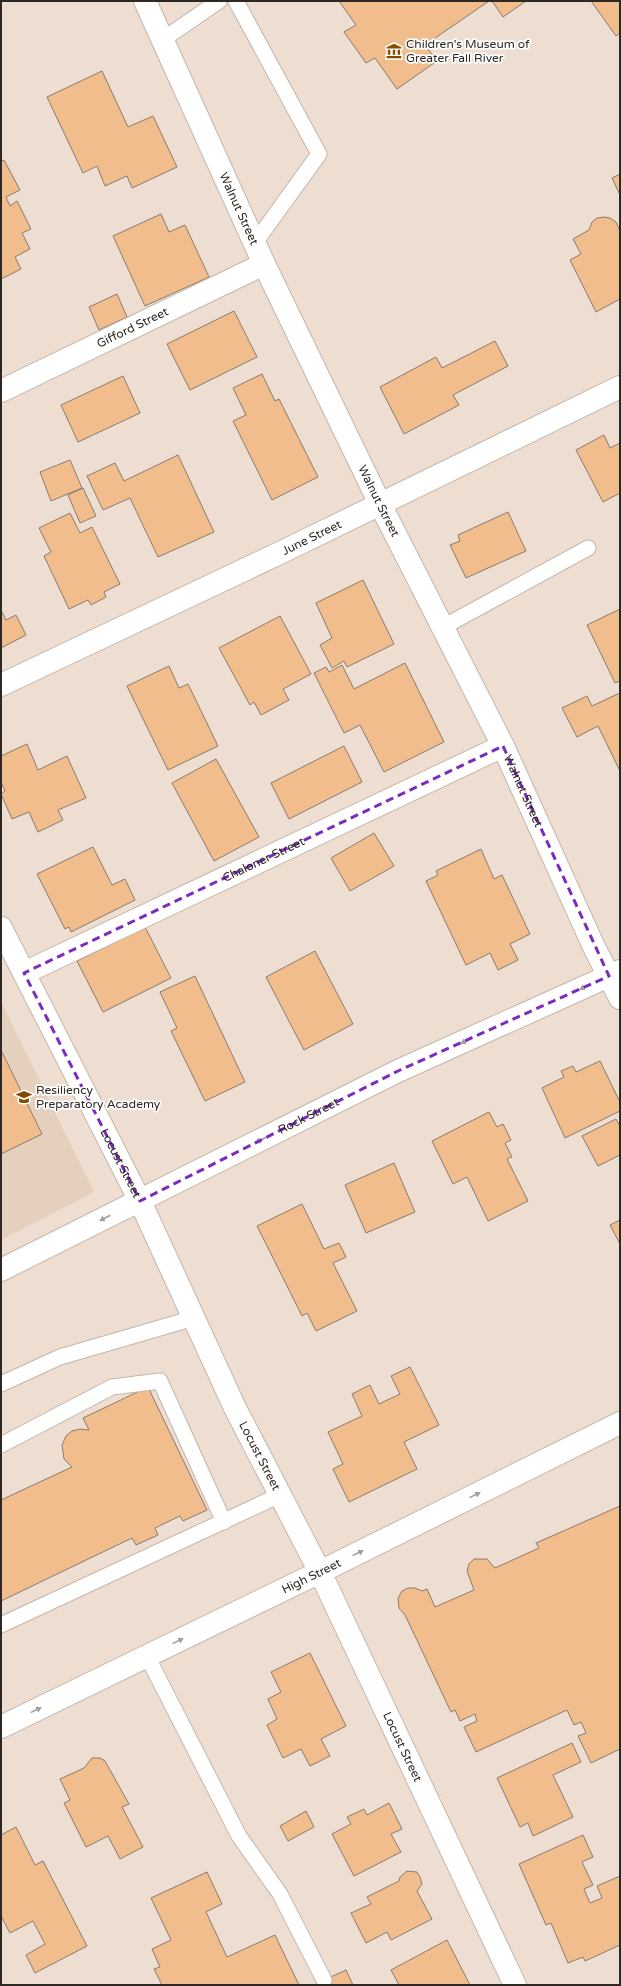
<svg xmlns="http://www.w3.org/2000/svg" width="621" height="1986" viewBox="0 0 621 1986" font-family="'Varela Round',sans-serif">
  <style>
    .built { fill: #e5d0be }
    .building { fill: #f1bd8d; stroke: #897b6f }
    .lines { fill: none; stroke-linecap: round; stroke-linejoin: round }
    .lane-casing { stroke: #c5b6aa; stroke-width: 17 }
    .street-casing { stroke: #c5b6aa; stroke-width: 24 }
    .secondary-casing { stroke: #c5b6aa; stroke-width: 24 }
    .lane { stroke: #fff; stroke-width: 15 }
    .street { stroke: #fff; stroke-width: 22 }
    .secondary { stroke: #fff; stroke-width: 22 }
    .oneway { fill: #a09e9c }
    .marked { fill: none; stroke: #7b2cbf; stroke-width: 3; stroke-dasharray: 8 5; stroke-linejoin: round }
    .labels { text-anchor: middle; stroke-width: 3.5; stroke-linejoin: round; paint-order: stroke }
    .poi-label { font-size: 12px; fill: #2d2823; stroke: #fff; text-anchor: start }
    .street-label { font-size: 12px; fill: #2d2823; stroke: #fff }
  </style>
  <rect width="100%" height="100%" fill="#edded1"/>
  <path class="built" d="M1 1002 94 1192 1 1240Z"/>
  <path class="building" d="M339 1H489L425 45 437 61 397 89 375 58 366 63 344 32 356 25Z
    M492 1H526L503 17Z
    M591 1H620V33L616 36Z
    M102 71 128 127 153 116 177 167 132 188 127 176 105 186 97 166 83 173 47 97Z
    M4 160 20 190 6 197 10 206 17 201 31 229 22 233 30 249 15 257 21 269 1 279V161Z
    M620 174V195L612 178Z
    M161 214 169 232 185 225 209 277 145 306 113 236Z
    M604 217 610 218 616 222 620 231V299L596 312 570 260 581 254 573 239 589 230 592 222 597 218Z
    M117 294 127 317 99 330 89 307Z
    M234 311 257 357 190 390 167 344Z
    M495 341 508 366 453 395 459 405 404 434 380 387 436 357 442 368Z
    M262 374 275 401 279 399 318 477 272 500 233 421 246 415 233 388Z
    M123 376 140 413 78 442 61 405Z
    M604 435 610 448 620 443V493L603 502 576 450Z
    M178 455 214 532 158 557 130 498 103 510 87 476 115 463 124 481Z
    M70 460 82 488 51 501 40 472Z
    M83 488 96 516 80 523 68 495Z
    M508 512 526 551 466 578 450 545 460 541 458 535Z
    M70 513 80 533 92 527 120 584 104 592 106 597 91 605 88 600 69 609 44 556 51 552 39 528Z
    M363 580 394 644 347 667 344 661 332 668 320 645 332 638 316 603Z
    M620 609V681L615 683 587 625Z
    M1 610 6 620 16 615 26 635 1 648Z
    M280 616 311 674 283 689 289 700 261 715 254 702 250 705 219 648Z
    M405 663 444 742 384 772 360 725 344 733 314 673 326 667 329 672 342 665 354 689Z
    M169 666 179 688 188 684 218 746 168 770 127 686Z
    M620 693V771L598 726 577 737 562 708 587 696 592 706Z
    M27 744 38 770 67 756 86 798 58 810 63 820 38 832 29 812 12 819 1 794 5 791 1 782V756Z
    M344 746 362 782 289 819 271 783Z
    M216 759 259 837 214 861 172 783Z
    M374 833 394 866 350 891 331 858Z
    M93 847 112 885 125 879 135 900 71 932 69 927 65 929 37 874Z
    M481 849 494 879 502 875 530 934 510 944 518 960 498 970 490 953 466 965 426 881 438 875 436 871Z
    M145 927 171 978 103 1012 77 961Z
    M315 951 353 1024 304 1050 266 977Z
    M195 976 245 1082 205 1101 171 1031 177 1028 160 992Z
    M1 1050 42 1134 1 1154Z
    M600 1061 620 1102V1111L565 1138 542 1088 564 1077 561 1071 573 1066 576 1072Z
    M489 1112 497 1127 503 1124 511 1140 505 1143 512 1157 507 1159 528 1201 488 1221 467 1177 453 1184 432 1141Z
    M616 1119 620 1126V1155L598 1166 582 1136Z
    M394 1163 415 1212 366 1233 345 1185Z
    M302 1204 324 1249 339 1243 346 1257 333 1263 357 1311 316 1331 307 1313 302 1316 257 1226Z
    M620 1220V1244L610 1225Z
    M410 1367 439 1425 404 1442 417 1469 349 1502 333 1469 343 1464 328 1432 362 1416 352 1394 370 1385 379 1404 400 1394 391 1376Z
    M148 1387 207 1510 183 1521 180 1516 155 1528 158 1535 136 1545 132 1538 1 1601V1500L72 1467 64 1459 62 1445 66 1436 72 1431 80 1429 89 1430 83 1418Z
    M620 1506V1749L591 1763 578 1736 586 1733 581 1722 574 1725 567 1710 476 1752 464 1727 477 1721 475 1714 460 1721 455 1710 451 1712 405 1615 399 1608 398 1598 402 1591 408 1588H415L422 1591 427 1589 435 1607 474 1590 467 1571 469 1564 474 1559H487L495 1568 539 1548 536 1543Z
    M310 1653 346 1726 321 1739 330 1756 310 1766 301 1749 283 1758 267 1725 277 1719 268 1699 281 1692 271 1672Z
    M572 1743 581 1762 553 1775 573 1817 533 1836 528 1823 520 1827 497 1778Z
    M92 1758H100L105 1761 129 1804 122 1807 143 1847 120 1859 108 1836 86 1847 64 1803 70 1800 60 1779 84 1768Z
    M389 1803 402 1829 391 1834 401 1852 354 1876 332 1834 351 1824 347 1817 364 1809 367 1815Z
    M306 1811 314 1827 288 1841 280 1826Z
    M16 1827 35 1865 43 1861 87 1946 35 1973 26 1955 45 1944 33 1921 10 1933 1 1916V1835Z
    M583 1835 593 1857 582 1862 593 1885 584 1889 590 1903 602 1898 597 1886 620 1876V1945L585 1961 583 1957 568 1963 551 1923 546 1925 519 1864Z
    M407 1871 417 1872 420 1877 422 1884 417 1891 432 1919 391 1940 387 1932 366 1943 351 1913 371 1904 367 1897 399 1881 400 1877Z
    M207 1872 222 1904 206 1912 227 1957 275 1935 299 1985H162L154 1969 160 1967 152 1949 171 1940 151 1898Z
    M447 1940 470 1985H399L391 1970Z
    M346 1970 353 1985H314L324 1980Z"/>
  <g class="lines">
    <defs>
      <path id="lane" d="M236 1 319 154 254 244
        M162 40 219 1
        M443 627 588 548
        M1 1384 60 1357 194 1318
        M1 1445 112 1387 160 1381 224 1522
        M1 1625 280 1495
        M147 1656 239 1836 280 1894 324 1980"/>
      <g id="street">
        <path id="s1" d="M145 1 264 264 380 504 503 746 594 947 620 998"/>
        <path id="s2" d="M1 391 264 264"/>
        <path id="s3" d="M1 685 286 550 620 387"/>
        <path id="s4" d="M24 973 503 746"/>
        <path id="s5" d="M1 1270 398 1071 620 971"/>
      </g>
      <g id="secondary">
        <path id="s6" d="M1 928 140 1201 235 1408 320 1572 515 1985"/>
        <path id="s7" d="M1 1727 320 1572 620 1423"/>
      </g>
    </defs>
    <use href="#lane" class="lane-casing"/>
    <use href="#street" class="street-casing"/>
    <use href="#secondary" class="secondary-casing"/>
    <use href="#lane" class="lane"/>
    <use href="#street" class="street"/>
    <use href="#secondary" class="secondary"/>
  </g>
  <defs><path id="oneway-solid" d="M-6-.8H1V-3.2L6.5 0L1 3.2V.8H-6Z"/></defs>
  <g class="oneway">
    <use href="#oneway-solid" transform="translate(585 987) rotate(156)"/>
    <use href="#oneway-solid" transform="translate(466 1041) rotate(156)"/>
    <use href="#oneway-solid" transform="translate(261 1140) rotate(153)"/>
    <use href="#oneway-solid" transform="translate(105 1218) rotate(153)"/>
    <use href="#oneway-solid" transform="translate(475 1495) rotate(-26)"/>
    <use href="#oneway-solid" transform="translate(358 1553) rotate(-26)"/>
    <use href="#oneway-solid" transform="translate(178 1641) rotate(-26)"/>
    <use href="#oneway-solid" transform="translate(36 1710) rotate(-26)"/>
  </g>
  <path class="marked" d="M503 746 609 976 398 1071 140 1201 24 973Z"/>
  <defs>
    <symbol id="museum-bare" viewBox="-9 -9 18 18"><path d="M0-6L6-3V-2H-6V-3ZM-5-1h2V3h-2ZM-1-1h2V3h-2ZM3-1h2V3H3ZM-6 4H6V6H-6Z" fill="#854c00" stroke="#fff" stroke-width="2.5" paint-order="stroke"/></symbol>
    <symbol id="school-bare" viewBox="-9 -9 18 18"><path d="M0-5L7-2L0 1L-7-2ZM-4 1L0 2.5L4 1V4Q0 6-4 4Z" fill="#854c00" stroke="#fff" stroke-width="2.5" paint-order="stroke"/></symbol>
  </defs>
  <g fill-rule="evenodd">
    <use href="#museum-bare" x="383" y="40" width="22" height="22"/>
    <use href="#school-bare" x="13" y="1086" width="22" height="22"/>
  </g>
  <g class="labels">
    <g class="poi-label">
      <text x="406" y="48">Children’s Museum of<tspan x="406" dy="14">Greater Fall River</tspan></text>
      <text x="36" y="1094">Resiliency<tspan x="36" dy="14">Preparatory Academy</tspan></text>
    </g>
    <g class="street-label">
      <text dy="4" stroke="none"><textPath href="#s1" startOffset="228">Walnut Street</textPath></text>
      <text dy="4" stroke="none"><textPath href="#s2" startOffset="146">Gifford Street</textPath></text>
      <text dy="4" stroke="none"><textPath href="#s1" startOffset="552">Walnut Street</textPath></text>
      <text dy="4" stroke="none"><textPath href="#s3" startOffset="344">June Street</textPath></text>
      <text dy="4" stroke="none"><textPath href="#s1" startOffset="876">Walnut Street</textPath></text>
      <text dy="4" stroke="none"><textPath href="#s4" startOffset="265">Chaloner Street</textPath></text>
      <text dy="4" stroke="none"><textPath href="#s5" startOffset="344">Rock Street</textPath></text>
      <text dy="4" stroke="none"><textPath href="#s6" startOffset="264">Locust Street</textPath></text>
      <text dy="4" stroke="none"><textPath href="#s6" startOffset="588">Locust Street</textPath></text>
      <text dy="4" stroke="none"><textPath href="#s7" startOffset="345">High Street</textPath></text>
      <text dy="4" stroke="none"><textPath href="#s6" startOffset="912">Locust Street</textPath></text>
    </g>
  </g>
  <rect width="621" height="1986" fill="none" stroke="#2d2823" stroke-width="4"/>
</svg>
